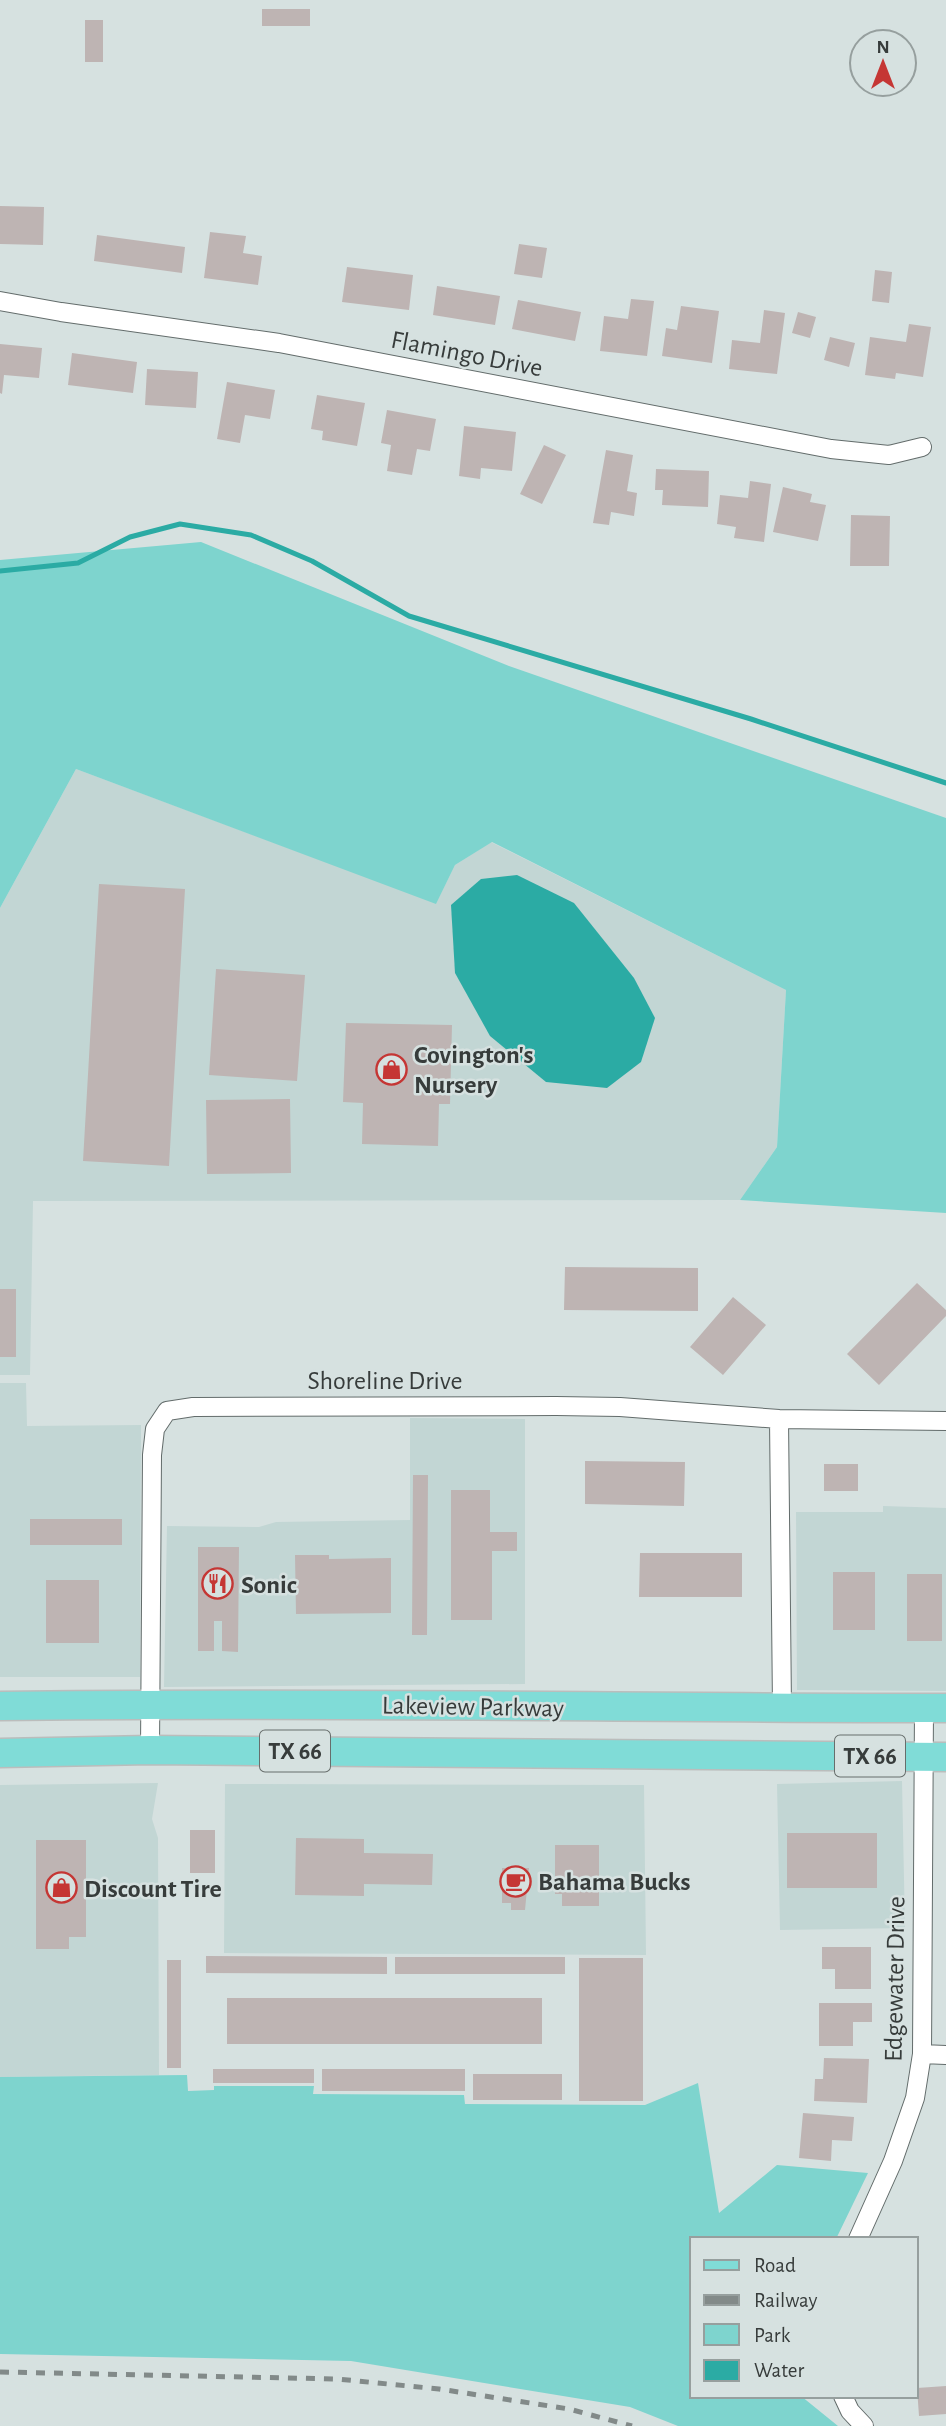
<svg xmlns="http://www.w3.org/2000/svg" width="946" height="2426" viewBox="0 0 946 2426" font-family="'Alegreya Sans',sans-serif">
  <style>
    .built { fill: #c2d6d4 }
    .green { fill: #7ed4ce }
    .water { fill: #2baba4 }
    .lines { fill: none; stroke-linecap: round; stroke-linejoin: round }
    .stream { stroke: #2baba4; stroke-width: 5 }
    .building { fill: #beb4b3 }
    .street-casing { stroke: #636c6b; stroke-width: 20 }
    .primary-casing { stroke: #bbbdbc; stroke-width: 31 }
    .street { stroke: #fff; stroke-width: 18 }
    .primary { stroke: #80dcd7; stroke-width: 28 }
    .rail { stroke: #828a89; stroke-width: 5; stroke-dasharray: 9 9; stroke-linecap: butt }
    .labels { text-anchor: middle; stroke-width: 5; stroke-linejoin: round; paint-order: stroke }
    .shield { fill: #d6e1e0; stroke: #676e6c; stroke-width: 2 }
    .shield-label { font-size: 24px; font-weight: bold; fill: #373c3b }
    .street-label { font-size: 26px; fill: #373c3b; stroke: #d6e1e0 }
    .poi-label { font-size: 26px; font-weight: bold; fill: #373c3b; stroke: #d6e1e0; text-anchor: start }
  </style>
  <rect width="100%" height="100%" fill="#d6e1e0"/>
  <path class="built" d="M76 769 436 903 455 865 491 842 786 990 777 1147 740 1200 33 1201 30 1375H0V908Z
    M0 1383H26L27 1426 141 1425 140 1677H0Z
    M410 1418 525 1419V1684L164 1687 167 1526 259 1527 276 1522 410 1520Z
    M883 1506 946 1508V1691L797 1690 796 1512H883Z
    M902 1781 905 1928 780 1930 777 1784Z
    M158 1783 152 1819 158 1838 159 2075 0 2077V1785Z
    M225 1784 644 1785 646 1955 224 1953Z"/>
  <path class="green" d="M201 542 509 666 946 818V1213L740 1200 777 1147 786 990 492 842 455 865 436 904 76 769 0 908V560Z
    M187 2075 188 2091 214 2090V2086H314L313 2094 464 2095 465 2104 645 2105 698 2083 719 2213 777 2165 868 2173 836 2239H692V2396H801L838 2426H678L630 2407 351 2361 0 2354V2077Z"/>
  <path class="water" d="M517 875 574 903 634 978 655 1018 641 1062 607 1088 546 1082 490 1036 455 973 451 905 481 879Z"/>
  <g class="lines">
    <path class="stream" d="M0 571 78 563 130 537 180 524 251 535 312 561 409 616 751 719 946 783"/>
  </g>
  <path class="building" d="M262 9H310V26H262Z
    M85 20H103V62H85Z
    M0 206 44 207 43 245 0 244Z
    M210 232 246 236 243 253 262 256 258 285 204 278Z
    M97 235 185 247 182 273 94 261Z
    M519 244 547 248 542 278 514 274Z
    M347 267 413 275 409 310 342 302Z
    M875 270 892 272 889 303 872 301Z
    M437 286 500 296 495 325 433 315Z
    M631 299 654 301 647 356 600 351 604 316 628 319Z
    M518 300 581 312 575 341 512 329Z
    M681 306 719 311 712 363 662 356 666 328 677 330Z
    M764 310 785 313 777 374 729 369 732 340 760 343Z
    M798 312 816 317 810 338 792 333Z
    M909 324 931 327 923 377 896 373 895 379 865 375 870 337 906 342Z
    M830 337 855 343 849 367 824 360Z
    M0 344 42 348 39 378 4 375 2 394 0 393Z
    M72 353 137 362 133 393 68 385Z
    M147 369 198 372 196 408 145 405Z
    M227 382 275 390 270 419 245 415 240 443 217 439Z
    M317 395 365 403 357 446 322 440 323 431 311 429Z
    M387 410 436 419 430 451 417 449 412 475 387 471 391 445 381 443Z
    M464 426 516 432 512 471 481 468 480 479 459 476Z
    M544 445 566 455 542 504 520 494Z
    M606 450 633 455 627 491 637 493 634 516 611 512 609 525 593 523Z
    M656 469 709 471 708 507 662 505 663 490H655Z
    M750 481 771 484 764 542 734 538 736 527 717 524 720 495 748 498Z
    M783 487 812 494 810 502 826 505 818 541 773 532Z
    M851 515 890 516 889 566H850Z
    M99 884 185 889 169 1166 83 1161Z
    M216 969 305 975 297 1081 209 1075Z
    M346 1023 452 1025 450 1104H439L438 1146 362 1144 363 1103 343 1102Z
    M290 1099 291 1173 207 1174 206 1100Z
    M565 1267 698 1268V1311L564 1310Z
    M917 1283 946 1310V1316L879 1385 847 1354Z
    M0 1289H16V1357H0Z
    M733 1297 766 1325 723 1375 690 1347Z
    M585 1461 685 1462 684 1506 585 1504Z
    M824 1464H858V1491H824Z
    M413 1475H428L427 1635H412Z
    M451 1490H490V1532H517V1551H492V1620H451Z
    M30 1519H122V1545H30Z
    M198 1547H239L238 1652 222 1651V1621H214V1651H198Z
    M640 1553H742V1597H639Z
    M295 1555H329V1559L391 1558V1613L296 1614Z
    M833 1572H875V1630H833Z
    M907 1574H942V1641H907Z
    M46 1580H99V1643H46Z
    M190 1830H215V1873H190Z
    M787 1833H877V1888H787Z
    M296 1838 364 1839V1853L433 1854 432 1885 364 1884V1896L295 1895Z
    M36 1840H86V1937H69V1949H36Z
    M555 1845H599V1906H562V1894H555Z
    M502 1868H529L525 1910H511V1903H502Z
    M822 1947H871V1989H835V1969H822Z
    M206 1956 387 1957V1974L206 1973Z
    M395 1957H565V1974H395Z
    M579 1958H643V2101H579Z
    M167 1960H181V2068H167Z
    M227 1998H542V2044H227Z
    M819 2003H872V2022H853V2046H819Z
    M824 2058 869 2059 867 2103 814 2101 815 2079H823Z
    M213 2069H314V2083H213Z
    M322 2069H465V2091H322Z
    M473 2074H562V2100H473Z
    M803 2113 854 2117 852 2141 832 2140 831 2161 799 2158Z
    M946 2386V2414L919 2416 917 2388Z"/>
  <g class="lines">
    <defs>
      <path id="street" d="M0 301 61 312 279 343 831 449 889 455 922 447
        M779 1419 782 1707
        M150 1750 152 1455 155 1429 167 1411 193 1407 556 1406 620 1407 779 1419 946 1421
        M922 2054 946 2055
        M858 2239 893 2161 915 2098 922 2054 924 1708
        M843 2396 850 2411 864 2426"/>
      <path id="primary" d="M0 1706C315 1702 631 1708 946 1708
        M0 1753 150 1750 946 1757"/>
    </defs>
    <use href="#street" class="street-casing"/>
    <use href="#primary" class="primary-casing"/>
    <use href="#street" class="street"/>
    <use href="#primary" class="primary"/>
    <path class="rail" d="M0 2372 337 2379 439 2389 569 2409 632 2426"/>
  </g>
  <defs>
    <symbol id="shop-ring" viewBox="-11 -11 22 22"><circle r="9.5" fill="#d6e1e0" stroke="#c53634" stroke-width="1.5"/><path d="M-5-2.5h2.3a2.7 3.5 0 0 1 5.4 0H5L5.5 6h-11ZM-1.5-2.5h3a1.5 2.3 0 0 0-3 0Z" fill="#c53634"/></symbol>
    <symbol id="restaurant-ring" viewBox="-11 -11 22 22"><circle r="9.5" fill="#d6e1e0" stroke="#c53634" stroke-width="1.5"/><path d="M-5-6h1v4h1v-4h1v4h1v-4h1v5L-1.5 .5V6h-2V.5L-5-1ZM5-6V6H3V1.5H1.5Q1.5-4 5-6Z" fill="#c53634"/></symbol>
    <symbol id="cafe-ring" viewBox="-11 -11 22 22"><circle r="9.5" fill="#d6e1e0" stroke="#c53634" stroke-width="1.5"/><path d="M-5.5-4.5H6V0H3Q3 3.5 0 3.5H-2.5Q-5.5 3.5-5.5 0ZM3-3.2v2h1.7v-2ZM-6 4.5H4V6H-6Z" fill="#c53634"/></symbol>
  </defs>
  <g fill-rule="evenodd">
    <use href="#shop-ring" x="374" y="1052" width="35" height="35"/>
    <use href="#restaurant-ring" x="200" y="1566" width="35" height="35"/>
    <use href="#cafe-ring" x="498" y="1864" width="35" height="35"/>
    <use href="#shop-ring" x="44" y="1870" width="35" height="35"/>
  </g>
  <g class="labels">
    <g class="shield">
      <rect x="260" y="1730.5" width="70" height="41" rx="5"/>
      <rect x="835" y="1735.5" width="70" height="41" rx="5"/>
    </g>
    <g class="shield-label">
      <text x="295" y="1759">TX 66</text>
      <text x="870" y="1764">TX 66</text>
    </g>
    <g class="street-label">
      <text transform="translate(467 353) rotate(11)" y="9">Flamingo Drive</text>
      <text x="385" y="1389">Shoreline Drive</text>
      <text transform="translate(473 1706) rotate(1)" y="9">Lakeview Parkway</text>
      <text transform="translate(894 1979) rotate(-89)" y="9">Edgewater Drive</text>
    </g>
    <g class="poi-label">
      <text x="414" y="1063">Covington's<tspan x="414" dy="30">Nursery</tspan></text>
      <text x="241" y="1593">Sonic</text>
      <text x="538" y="1890">Bahama Bucks</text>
      <text x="84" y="1897">Discount Tire</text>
    </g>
  </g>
  <rect x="690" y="2237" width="228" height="161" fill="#d6e1e0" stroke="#969f9e" stroke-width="2"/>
  <rect x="704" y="2260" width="35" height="10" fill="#80dcd7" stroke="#969f9e" stroke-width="2"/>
  <text x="754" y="2272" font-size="21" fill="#373c3b">Road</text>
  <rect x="704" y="2295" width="35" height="10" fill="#828a89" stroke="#969f9e" stroke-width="2"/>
  <text x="754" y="2307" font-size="21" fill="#373c3b">Railway</text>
  <rect x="704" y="2324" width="35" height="21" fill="#7ed4ce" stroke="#969f9e" stroke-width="2"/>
  <text x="754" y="2342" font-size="21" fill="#373c3b">Park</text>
  <rect x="704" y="2360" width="35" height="21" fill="#2baba4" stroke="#969f9e" stroke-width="2"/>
  <text x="754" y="2377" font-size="21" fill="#373c3b">Water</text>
  <g transform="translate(883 63)"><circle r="33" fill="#d6e1e0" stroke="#969f9e" stroke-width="2"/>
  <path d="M0-5L12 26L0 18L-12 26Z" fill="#c53634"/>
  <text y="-10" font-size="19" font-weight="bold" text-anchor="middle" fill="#373c3b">N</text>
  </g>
</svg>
